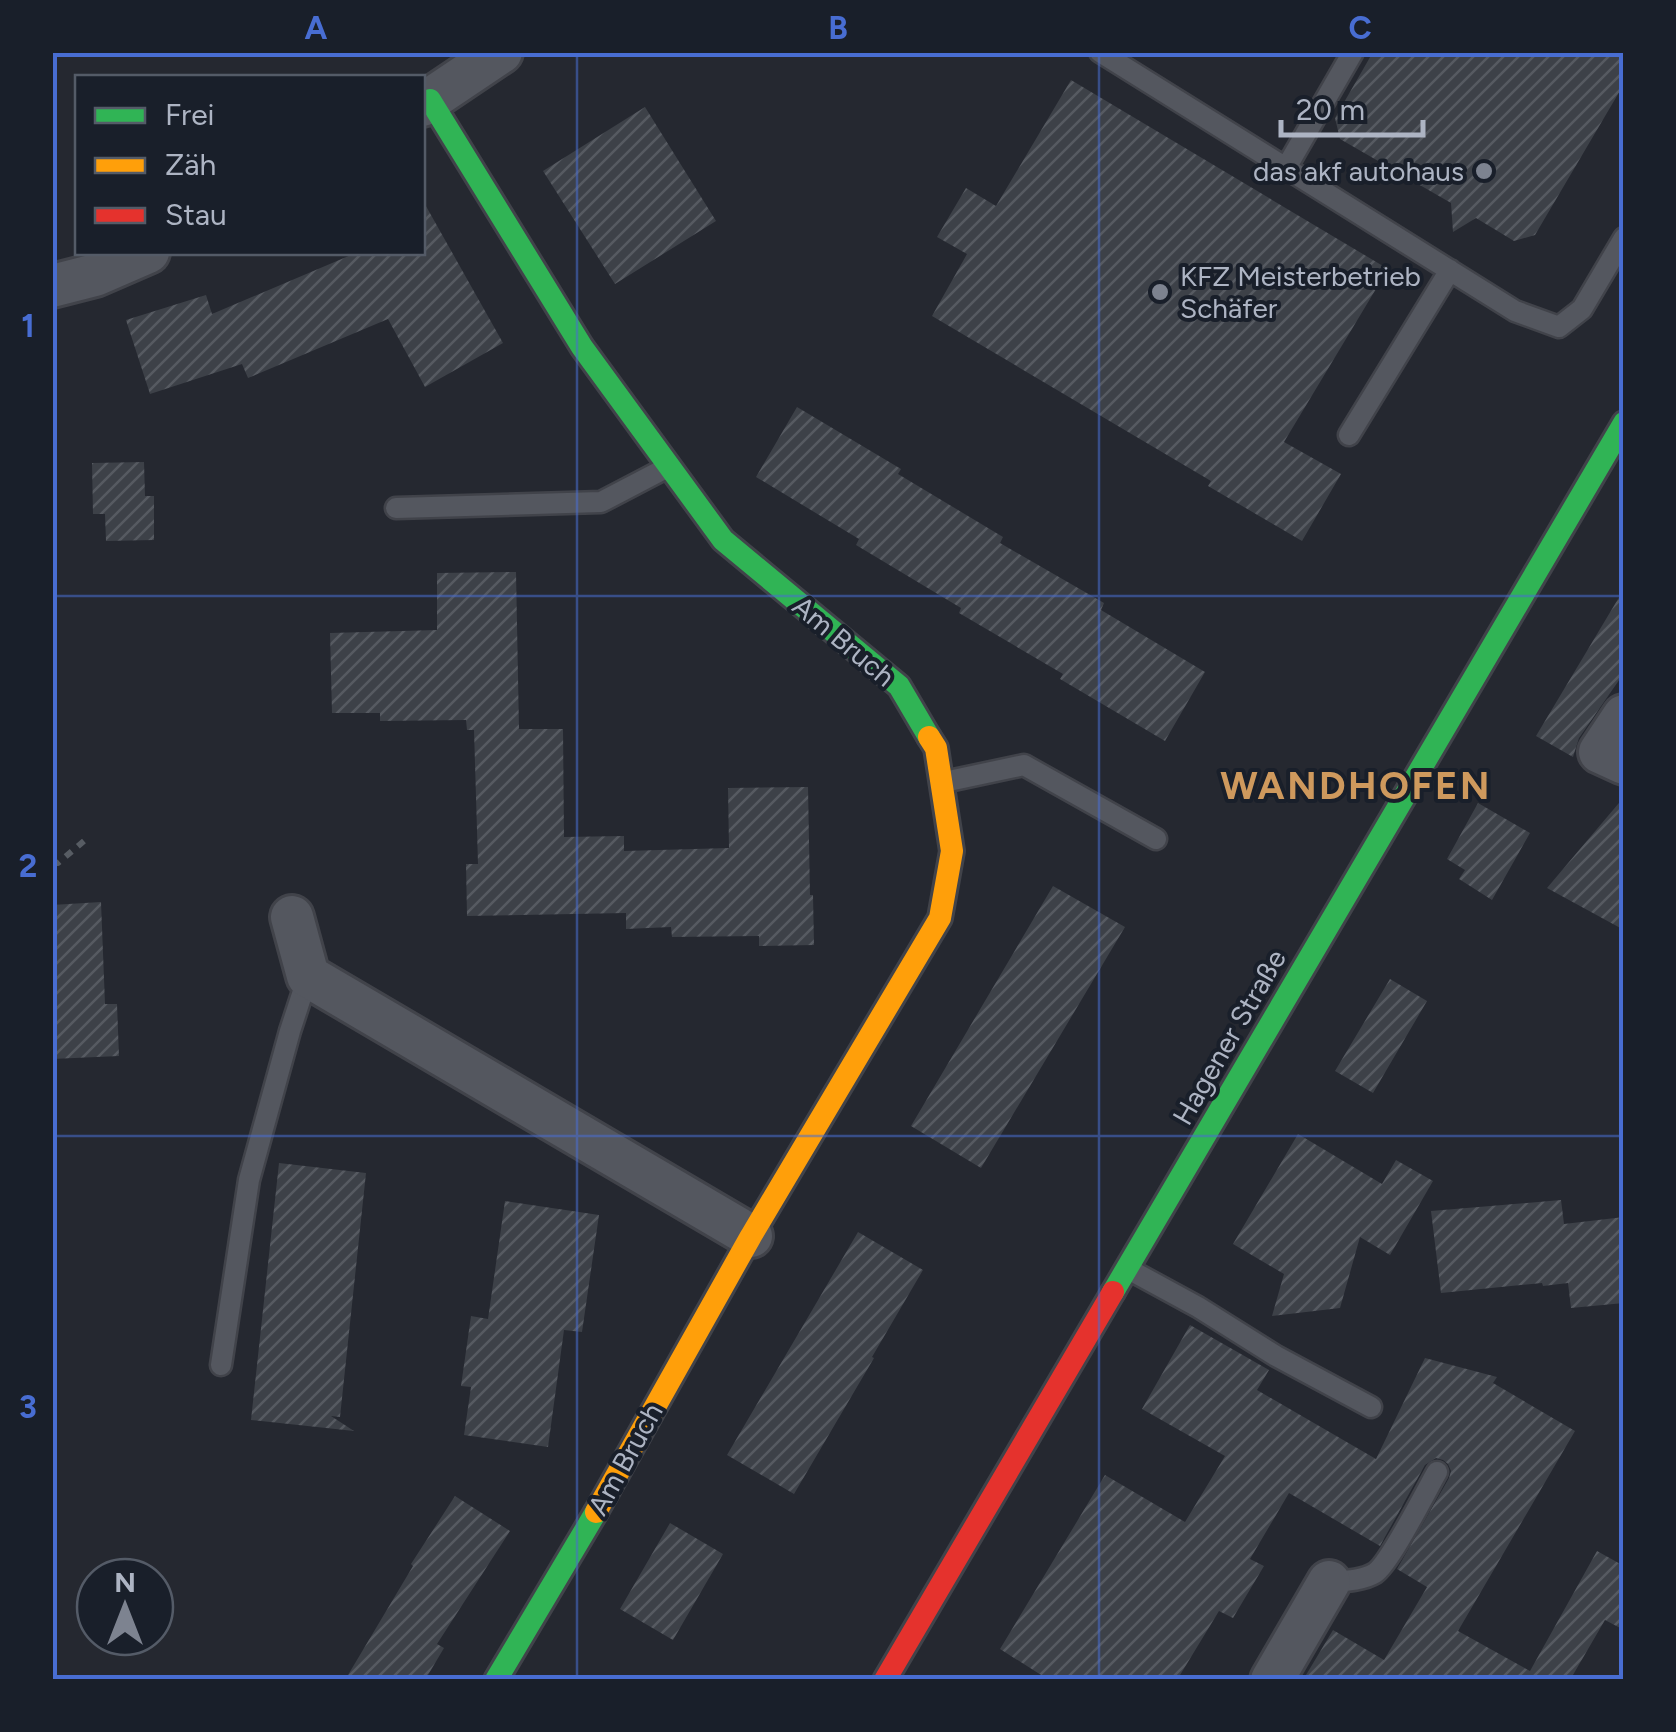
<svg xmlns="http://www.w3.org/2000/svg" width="1676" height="1732" viewBox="0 0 1676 1732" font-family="Figtree,sans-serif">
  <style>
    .building { fill: url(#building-hatch) }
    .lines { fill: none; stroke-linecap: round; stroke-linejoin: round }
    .lane-casing { stroke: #41434a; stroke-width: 25 }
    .street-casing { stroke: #41434a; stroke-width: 48 }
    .fast-casing { stroke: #41434a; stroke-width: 28 }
    .slow-casing { stroke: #41434a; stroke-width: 28 }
    .jam-casing { stroke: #41434a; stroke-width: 28 }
    .path { stroke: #575c63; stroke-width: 6; stroke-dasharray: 8 8; stroke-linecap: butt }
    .lane { stroke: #54575f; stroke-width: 20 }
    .street { stroke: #54575f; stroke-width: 42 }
    .fast { stroke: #30b455; stroke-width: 22 }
    .slow { stroke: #ff9f0a; stroke-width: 22 }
    .jam { stroke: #e5322d; stroke-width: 22 }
    .grid { fill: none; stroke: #486dd2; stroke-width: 2.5; stroke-opacity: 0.55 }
    .poi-dot { fill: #7d8390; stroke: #191f2a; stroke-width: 4 }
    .labels { text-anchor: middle; stroke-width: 8; stroke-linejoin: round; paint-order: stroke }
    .poi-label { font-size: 28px; fill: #adb4c3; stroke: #191f2a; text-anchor: end }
    .street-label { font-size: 28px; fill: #adb4c3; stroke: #191f2a }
    .district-label { font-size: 38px; font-weight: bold; letter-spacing: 2.5px; fill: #ce995d; stroke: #191f2a }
    .neatline { fill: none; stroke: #486dd2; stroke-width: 4 }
    .grid-label { font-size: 32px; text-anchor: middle; font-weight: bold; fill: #486dd2 }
  </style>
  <defs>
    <pattern id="building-hatch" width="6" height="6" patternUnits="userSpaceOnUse" patternTransform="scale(2.5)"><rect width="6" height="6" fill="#3d4148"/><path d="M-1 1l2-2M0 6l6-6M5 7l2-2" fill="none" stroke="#565a61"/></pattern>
  </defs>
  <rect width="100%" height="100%" fill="#252830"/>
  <path class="building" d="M1373 52H1624V84L1535 235 1514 241 1476 218 1453 232 1451 203 1340 139 1335 118Z
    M1071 80 1388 269 1284 442 1341 474 1302 541 1208 486 1211 481 932 316 967 254 937 237 966 188 996 206Z
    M645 107 716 221 615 284 543 171Z
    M422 199 503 343 425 387 388 319 248 378 242 364 150 394 126 320 206 295 212 314 358 252H422Z
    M797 407 901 469 898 474 1003 537 1000 543 1104 603 1101 610 1205 672 1165 741 1060 679 1063 674 959 613 961 608 856 545 859 539 756 477Z
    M144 462 145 496H154V540L106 541 105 514H93L92 463Z
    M516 572 519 729H563L564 837 624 836V851L729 848 728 788 808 787 810 895H813L814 945 759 946V936L672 937 671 927 626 929V913L467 916 466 864H478L474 730H467L466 720 380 721V713H332L330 633 437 630V573Z
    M1624 589V673L1579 738 1573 757 1536 736Z
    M1624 797V930L1547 888Z
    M1478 803 1530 833 1492 900 1459 879 1465 870 1447 859Z
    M1053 886 1125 927 981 1168 911 1126Z
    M101 902 105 1004H117L119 1056 52 1059V905Z
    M1390 979 1427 1001 1373 1093 1335 1071Z
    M1298 1134 1382 1184 1396 1160 1433 1181 1390 1255 1360 1237 1340 1308 1272 1316 1284 1274 1233 1244Z
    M279 1163 366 1173 340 1417 331 1416 354 1431 251 1420Z
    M1561 1200 1564 1224 1624 1217V1303L1571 1308 1568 1283 1543 1286 1542 1283 1441 1293 1431 1211Z
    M505 1201 599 1215 582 1332 564 1330 548 1447 464 1435 471 1387 461 1386 471 1316 488 1319Z
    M858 1232 923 1270 872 1357 874 1358 794 1494 727 1455Z
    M1190 1325 1269 1370 1257 1390 1376 1459 1425 1358 1497 1377 1493 1383 1575 1431 1458 1631 1530 1671 1597 1551 1624 1566V1630L1605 1620 1570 1680H1303L1333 1630 1384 1660 1427 1587 1397 1569 1449 1478 1451 1471 1448 1464 1443 1460 1436 1458 1425 1465 1380 1546 1289 1493 1250 1559 1264 1566 1233 1618 1219 1611 1177 1680H1049L1000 1649 1105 1475 1185 1522 1225 1456 1142 1409Z
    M455 1496 510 1531 437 1644 444 1648 425 1680H345L413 1566 411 1564Z
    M670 1523 723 1554 673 1640 620 1609Z"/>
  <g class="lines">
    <defs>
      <path id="lane" d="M1100 52 1515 311 1559 327 1582 309 1624 238
        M1286 168 1353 52
        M1349 435 1450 270
        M396 508 601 502 668 467
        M944 782 1024 765 1156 839
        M1130 1270 1198 1307 1276 1356 1371 1407
        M221 1365 249 1180 290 1031 308 976
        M1329 1582C1343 1581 1362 1581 1375 1573 1390 1563 1426 1491 1437 1472"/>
      <path id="street" d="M422 105 501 52
        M52 286 95 275 148 252
        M1624 716 1600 752 1624 763
        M292 917 308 976 751 1236
        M1272 1680 1329 1582"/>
      <path id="fast" d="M430 100 582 347 723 540 899 686 929 737
        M1113 1292 1624 423
        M496 1680 596 1512"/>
      <path id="slow" d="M596 1512 751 1236 940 918 952 851 936 748 929 737"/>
      <path id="jam" d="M885 1680 1113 1292"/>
    </defs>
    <use href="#lane" class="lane-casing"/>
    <use href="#street" class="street-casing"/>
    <use href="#fast" class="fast-casing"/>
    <use href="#slow" class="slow-casing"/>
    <use href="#jam" class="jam-casing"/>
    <path class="path" d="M52 863H58L84 841"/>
    <use href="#lane" class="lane"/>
    <use href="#street" class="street"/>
    <use href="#fast" class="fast"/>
    <use href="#slow" class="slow"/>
    <use href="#jam" class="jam"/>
  </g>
  <path class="grid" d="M577 52V1680M1099 52V1680M52 596H1624M52 1136H1624"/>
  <g class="poi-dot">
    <circle cx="1484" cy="171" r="10"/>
    <circle cx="1160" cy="292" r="10"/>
  </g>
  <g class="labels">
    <g class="poi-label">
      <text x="1464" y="181">das akf autohaus</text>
      <text x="1180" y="286" text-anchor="start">KFZ Meisterbetrieb<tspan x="1180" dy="32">Schäfer</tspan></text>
    </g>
    <g class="street-label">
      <text transform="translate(844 641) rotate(40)" y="10">Am Bruch</text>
      <text transform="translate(1229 1037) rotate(-60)" y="10">Hagener Straße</text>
      <text transform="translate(625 1459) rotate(-61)" y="10">Am Bruch</text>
    </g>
    <g class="district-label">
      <text x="1356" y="799">WANDHOFEN</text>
    </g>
  </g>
  <rect width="1676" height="1732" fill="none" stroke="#191f2a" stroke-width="110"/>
  <rect x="75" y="75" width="350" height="180" fill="#191f2a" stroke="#545b67" stroke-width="2.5"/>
  <rect x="95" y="108" width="50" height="15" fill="#30b455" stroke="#545b67" stroke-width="2.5"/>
  <text x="165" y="125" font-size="30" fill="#adb4c3">Frei</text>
  <rect x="95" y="158" width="50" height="15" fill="#ff9f0a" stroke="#545b67" stroke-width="2.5"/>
  <text x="165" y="175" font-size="30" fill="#adb4c3">Zäh</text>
  <rect x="95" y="208" width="50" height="15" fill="#e5322d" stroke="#545b67" stroke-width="2.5"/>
  <text x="165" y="225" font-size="30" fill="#adb4c3">Stau</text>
  <g transform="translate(125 1607)"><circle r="48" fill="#191f2a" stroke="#545b67" stroke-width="2.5"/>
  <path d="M0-8L18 38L0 25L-18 38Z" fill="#7d8390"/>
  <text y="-15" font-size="28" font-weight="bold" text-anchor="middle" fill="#adb4c3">N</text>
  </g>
  <path d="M1281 120v15h142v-15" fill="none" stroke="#adb4c3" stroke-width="5"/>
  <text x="1296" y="120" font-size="30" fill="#adb4c3" stroke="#191f2a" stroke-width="8" paint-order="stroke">20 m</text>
  <rect x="55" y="55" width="1566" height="1622" class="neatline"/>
  <g class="grid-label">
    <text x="316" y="39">A</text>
    <text x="838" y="39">B</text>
    <text x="1360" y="39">C</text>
    <text x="28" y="337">1</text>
    <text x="28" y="877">2</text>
    <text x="28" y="1418">3</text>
  </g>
</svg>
